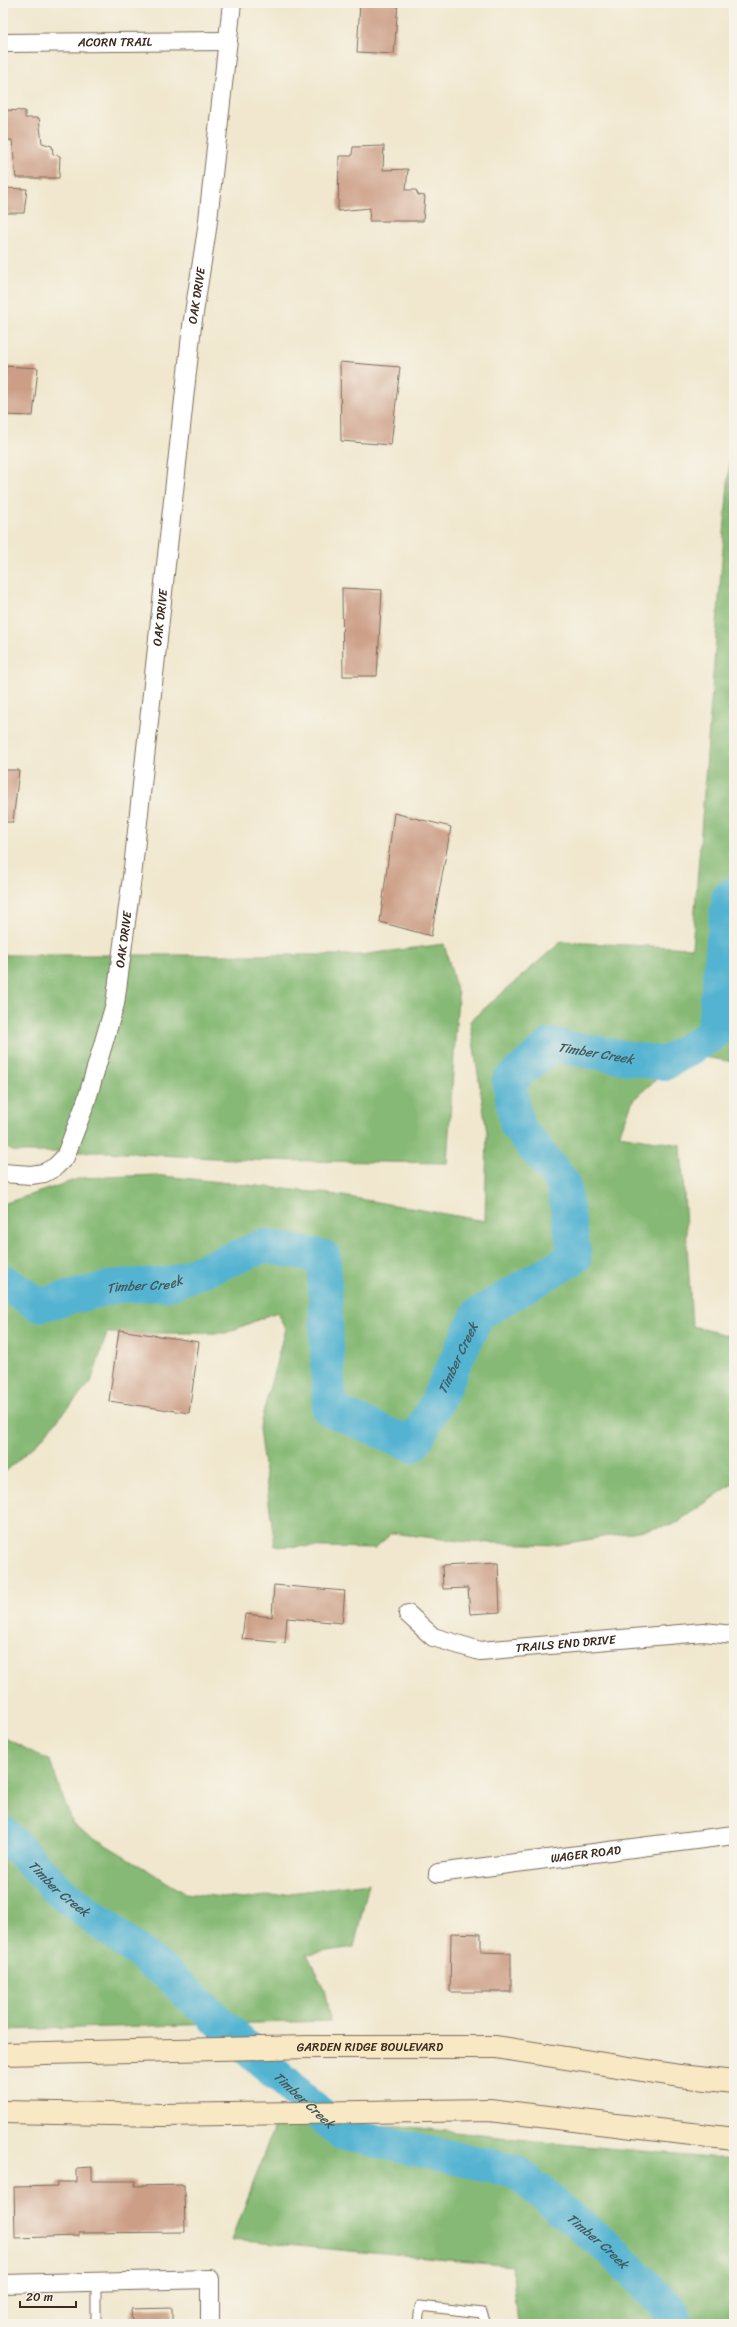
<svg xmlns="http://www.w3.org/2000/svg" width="737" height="2327" viewBox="0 0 737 2327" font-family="Sriracha,sans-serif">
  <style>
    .forest { fill: #86b974; stroke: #607249 }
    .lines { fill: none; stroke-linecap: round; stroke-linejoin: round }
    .river { stroke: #52b3d1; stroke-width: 34 }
    .building { fill: #cc9e86 }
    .service-casing { stroke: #7a6c5c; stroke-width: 11 }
    .minor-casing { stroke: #7a6c5c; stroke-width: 20 }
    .secondary-casing { stroke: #7a6c5c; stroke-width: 24 }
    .service { stroke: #fff; stroke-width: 9 }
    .minor { stroke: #fff; stroke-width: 18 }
    .secondary { stroke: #f8e8c3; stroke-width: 22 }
    .labels { text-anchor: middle; stroke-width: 3.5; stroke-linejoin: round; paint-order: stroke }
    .street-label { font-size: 12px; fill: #3b2a1e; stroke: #f7f3e8 }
    .water-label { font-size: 13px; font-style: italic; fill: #435a5d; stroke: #f7f3e8 }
  </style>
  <rect width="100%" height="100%" fill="#f7f3e8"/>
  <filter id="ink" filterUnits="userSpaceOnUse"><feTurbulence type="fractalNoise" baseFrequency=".025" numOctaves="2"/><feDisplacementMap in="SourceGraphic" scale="8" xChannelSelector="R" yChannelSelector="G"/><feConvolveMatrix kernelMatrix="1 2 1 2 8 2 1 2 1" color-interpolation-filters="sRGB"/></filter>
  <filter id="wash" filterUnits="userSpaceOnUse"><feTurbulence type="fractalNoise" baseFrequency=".012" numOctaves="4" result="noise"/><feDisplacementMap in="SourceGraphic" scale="16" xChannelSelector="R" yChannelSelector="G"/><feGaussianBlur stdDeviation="0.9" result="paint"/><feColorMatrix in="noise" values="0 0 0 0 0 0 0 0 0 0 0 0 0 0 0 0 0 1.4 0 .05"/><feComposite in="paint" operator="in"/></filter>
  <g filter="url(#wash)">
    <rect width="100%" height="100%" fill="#f0e7ce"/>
    <path class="forest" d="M734 405V1062L684 1054 633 1100 619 1135 681 1145 692 1326 734 1337V1483L673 1525 556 1545 468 1542 392 1533 375 1548 275 1546 259 1429 285 1329 277 1312 226 1333H107L91 1382 41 1439 3 1474V1204L81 1178 155 1175 331 1194 485 1221 487 1133 470 1021 561 942 692 948Z
      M444 944 458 995 447 1163 248 1160 108 1152H15L3 1146V955H361Z
      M3 1737 50 1761 73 1825 185 1893 243 1899 369 1883 354 1947 307 1954 324 1989 330 2021 3 2030Z
      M275 2124 402 2126 561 2144 734 2159V2324H518L512 2266 232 2240Z"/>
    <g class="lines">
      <g class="river">
        <path id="s1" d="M3 1281 39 1305 118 1286 169 1284 264 1246 324 1257 329 1409 413 1445 436 1403 478 1314 575 1257 563 1183 517 1126 509 1081 551 1045 664 1064 713 1034 728 898 734 893"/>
        <path id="s2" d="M3 1833 58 1890 168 1975 341 2133 515 2171 607 2247 672 2311 675 2324"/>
      </g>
    </g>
    <g id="blocks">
      <path class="building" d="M360 3H398L394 54 357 52Z
        M3 110 25 111V118H39L42 143 52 146 53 154 60 156 59 178H16L12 140 3 141Z
        M384 146 383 170 408 169 406 190H416L418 195 425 196 423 221H369L370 208 338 211 339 156H352L353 147Z
        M3 188 27 189 24 213H3Z
        M340 362 400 367 391 445 341 441Z
        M3 366 38 368 33 416 3 415Z
        M342 588 382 590 377 676H343Z
        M3 770H19L13 822H3Z
        M394 813 451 827 431 936 380 922Z
        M119 1330 199 1342 189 1413 109 1401Z
        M498 1563 500 1612 470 1614 468 1588 443 1589 442 1566Z
        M274 1585 345 1591 342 1623 287 1618 285 1643 242 1639 245 1614 272 1617Z
        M451 1933 481 1934V1952L511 1953V1992H450Z
        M92 2167V2181H135V2186L184 2185 185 2232 79 2233V2236L15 2238 14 2187 57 2186V2182H77V2168Z
        M172 2308V2324H132L131 2309Z"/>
    </g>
  </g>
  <g filter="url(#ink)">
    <use href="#blocks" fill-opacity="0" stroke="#7a6c5c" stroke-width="1"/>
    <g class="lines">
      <defs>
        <path id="service" d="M96 2281V2324
          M418 2324 420 2306 482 2313 486 2324"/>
        <g id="minor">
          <path id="s3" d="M3 43 228 41"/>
          <path id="s4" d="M3 1173 31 1175 44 1173 55 1167 65 1157 86 1102 115 1004 132 877 192 326 207 229 232 3"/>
          <path id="s5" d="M408 1614 433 1637 480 1651 703 1632 734 1635"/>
          <path id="s6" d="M438 1873 734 1835"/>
          <path d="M3 2284 210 2279V2324"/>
        </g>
        <g id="secondary">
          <path id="s7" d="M3 2054 309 2047H496L680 2076 734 2082"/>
          <path d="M3 2112 163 2115 489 2110 734 2139"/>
        </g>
      </defs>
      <use href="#service" class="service-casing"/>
      <use href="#minor" class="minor-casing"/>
      <use href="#secondary" class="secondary-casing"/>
      <use href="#service" class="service"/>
      <use href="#minor" class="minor"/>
      <use href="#secondary" class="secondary"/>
    </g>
  </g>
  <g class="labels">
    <g class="street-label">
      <text dy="4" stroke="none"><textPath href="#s3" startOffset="112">ACORN TRAIL</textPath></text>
      <text dy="4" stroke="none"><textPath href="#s4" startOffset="942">OAK DRIVE</textPath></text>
      <text dy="4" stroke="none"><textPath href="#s4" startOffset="618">OAK DRIVE</textPath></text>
      <text dy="4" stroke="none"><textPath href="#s4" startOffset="294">OAK DRIVE</textPath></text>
      <text dy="4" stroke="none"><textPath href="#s5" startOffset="169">TRAILS END DRIVE</textPath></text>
      <text dy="4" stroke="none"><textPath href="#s6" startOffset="149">WAGER ROAD</textPath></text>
      <text dy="4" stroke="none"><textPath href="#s7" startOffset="367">GARDEN RIDGE BOULEVARD</textPath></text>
    </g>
    <g class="water-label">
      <text dy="5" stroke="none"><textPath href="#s1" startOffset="1136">Timber Creek</textPath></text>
      <text dy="5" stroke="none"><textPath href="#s1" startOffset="151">Timber Creek</textPath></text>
      <text dy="5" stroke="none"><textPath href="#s1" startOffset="680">Timber Creek</textPath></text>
      <text dy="5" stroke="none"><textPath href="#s2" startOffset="79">Timber Creek</textPath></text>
      <text dy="5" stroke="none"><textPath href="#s2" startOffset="403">Timber Creek</textPath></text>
      <text dy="5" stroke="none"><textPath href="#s2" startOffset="739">Timber Creek</textPath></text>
    </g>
  </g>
  <rect width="737" height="2327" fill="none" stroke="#f7f3e8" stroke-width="16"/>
  <path d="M20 2301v6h56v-6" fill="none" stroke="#3b2a1e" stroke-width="2"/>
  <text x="26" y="2301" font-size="12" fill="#3b2a1e" stroke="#f7f3e8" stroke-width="3" paint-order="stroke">20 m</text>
</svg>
